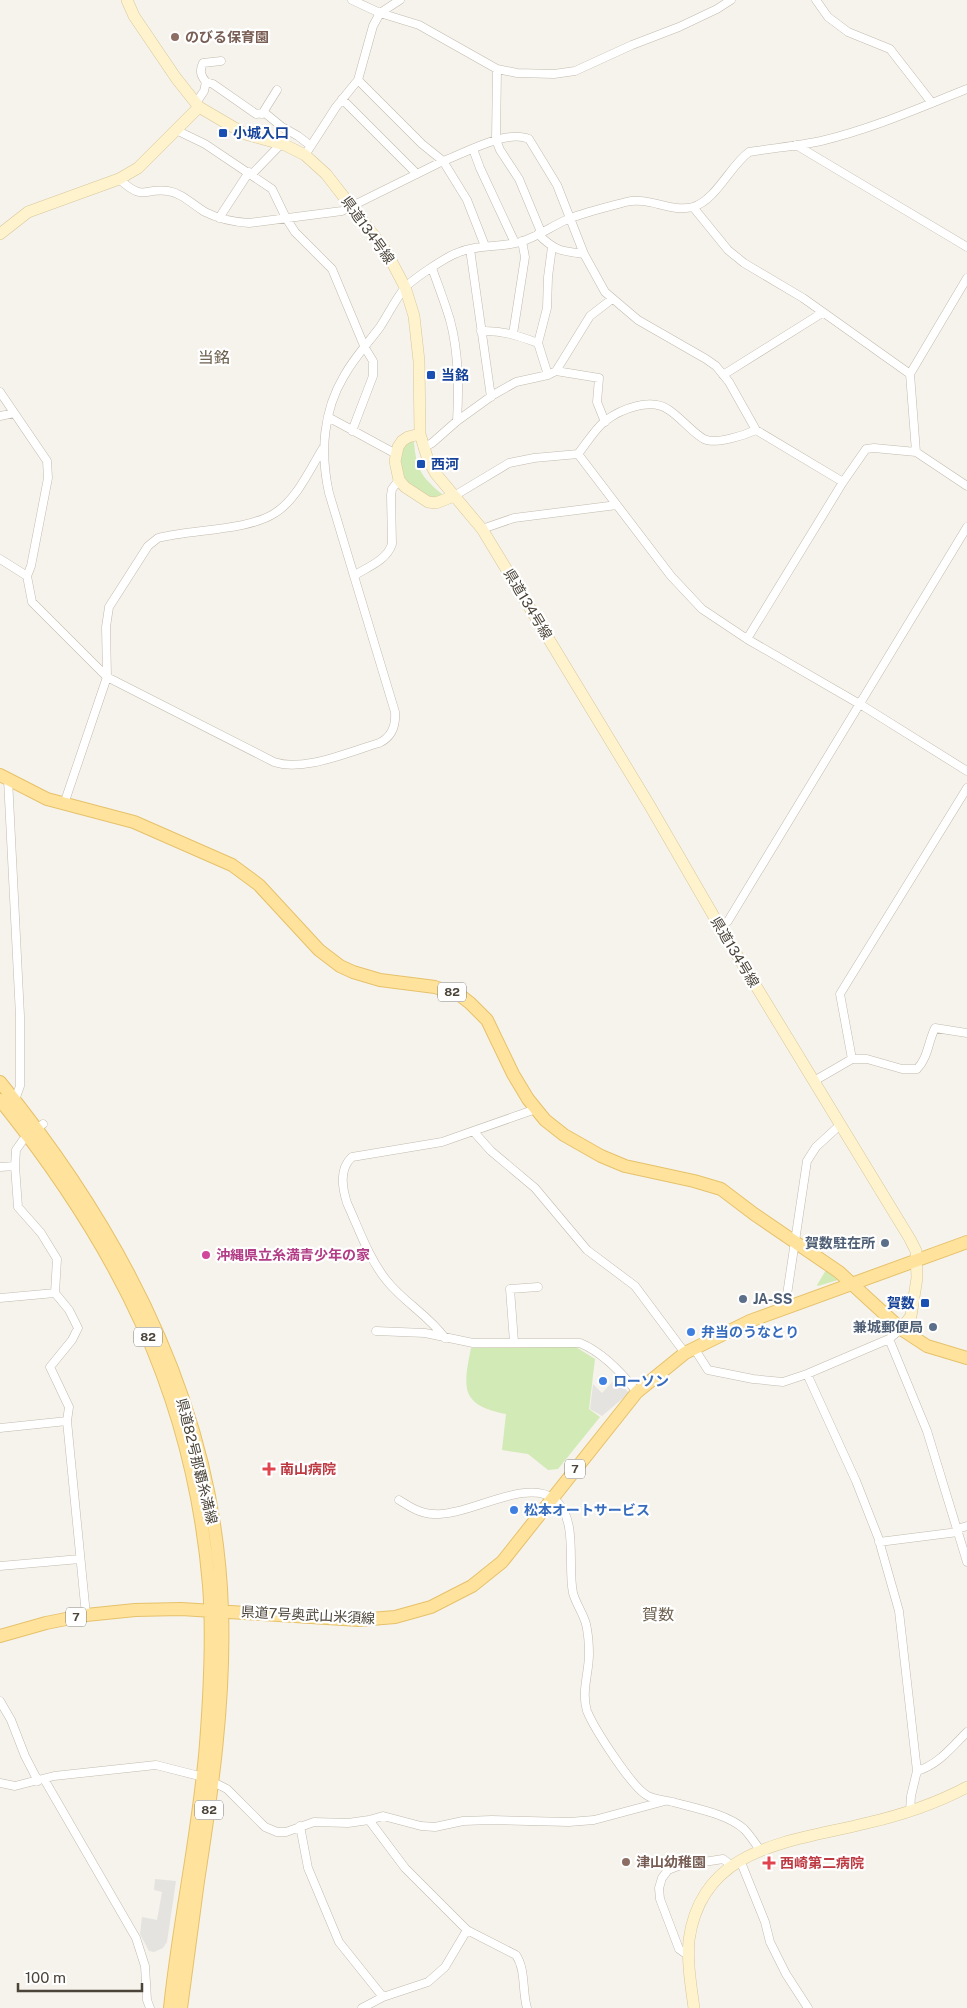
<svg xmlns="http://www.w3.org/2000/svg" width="967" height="2008" viewBox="0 0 967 2008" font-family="'Public Sans','Noto Sans JP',sans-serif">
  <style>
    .green { fill: #d2eab5 }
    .parking { fill: #e5e3e0 }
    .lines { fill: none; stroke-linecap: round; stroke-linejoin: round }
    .street-casing { stroke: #c2bbae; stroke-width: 9 }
    .secondary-casing { stroke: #d6c79b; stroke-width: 12 }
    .primary-casing { stroke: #e6c16a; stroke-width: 14 }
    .street { stroke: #fff; stroke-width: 8 }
    .secondary { stroke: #fff3cd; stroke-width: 11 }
    .primary { stroke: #ffe39c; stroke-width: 12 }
    .education-dot { fill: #8d6e63; stroke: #fff; stroke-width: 2 }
    .transit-dot { fill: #1a4fb4; stroke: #fff; stroke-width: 2 }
    .service-dot { fill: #5c6f8a; stroke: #fff; stroke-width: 2 }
    .hotel-dot { fill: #d1479c; stroke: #fff; stroke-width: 2 }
    .shop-dot { fill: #3f7fe0; stroke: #fff; stroke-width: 2 }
    .health-dot { fill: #e0444e; stroke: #fff; stroke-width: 2 }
    .labels { text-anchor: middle; stroke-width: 4.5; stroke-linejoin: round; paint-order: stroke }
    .shield { fill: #fff; stroke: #817c74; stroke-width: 1 }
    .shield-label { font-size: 12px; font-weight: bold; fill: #4b4439 }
    .education-label { font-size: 14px; font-weight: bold; fill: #785e54; stroke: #fff; text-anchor: start }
    .transit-label { font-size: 14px; font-weight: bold; fill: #164399; stroke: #fff; text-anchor: start }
    .street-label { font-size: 14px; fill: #4b4439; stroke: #fff }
    .service-label { font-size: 14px; font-weight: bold; fill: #4e5e75; stroke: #fff; text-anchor: end }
    .hotel-label { font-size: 14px; font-weight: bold; fill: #b23c85; stroke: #fff; text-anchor: start }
    .shop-label { font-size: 14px; font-weight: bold; fill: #366cbe; stroke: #fff; text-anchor: start }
    .health-label { font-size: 14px; font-weight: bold; fill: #be3a42; stroke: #fff; text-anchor: start }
    .quarter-label { font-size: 16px; fill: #6e6250; stroke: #fff }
  </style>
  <rect width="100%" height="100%" fill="#f6f3ec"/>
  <path class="green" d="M410 442H414C416 468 421 477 442 494L440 497 434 499C418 490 398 481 401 459 401 452 404 446 410 442Z
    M826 1270 838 1280 818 1286 817 1285Z
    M576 1347 595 1359 589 1409 600 1417 558 1469 548 1470 528 1454 502 1450 506 1414C460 1405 463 1388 471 1348Z"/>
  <path class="parking" d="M616 1378 629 1393 602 1416 590 1409 593 1384 602 1393Z
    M155 1879 176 1881 167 1942 163 1948 154 1952 149 1951 140 1934 142 1917 157 1920 162 1892 154 1890Z"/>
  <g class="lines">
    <defs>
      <path id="street" d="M352 0 380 13 419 25 497 69 517 73 554 74 575 71 632 45 679 27 717 9 731 0
        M816 0 828 17 848 32 890 49 932 103
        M497 69 496 140 500 150 519 179 541 232
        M358 80 422 144 443 161C465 153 507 129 529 139L557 185 584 254 605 292 638 320 706 359 716 366 729 382 756 430 843 482
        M206 82 213 84 256 114 265 113 282 127 298 136 311 146
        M342 99 417 174
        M196 103 204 91 206 82C201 76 199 71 203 63L221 61
        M262 114 277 90
        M176 130 205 144 272 189 286 218 295 232 332 269 365 348 373 361V376L352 431
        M796 145 967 247
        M473 149 480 168 515 243
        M305 155 336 107 358 80 373 26 380 13 400 0
        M252 174 281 144
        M119 179C145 202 141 188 168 191 182 193 193 205 205 212 219 219 233 222 249 223L342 211 443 161 467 200 485 246
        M693 207 728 250 744 263 803 298 910 374
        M219 218 249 172
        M538 234C555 251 561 251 584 254
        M470 249 491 397
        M432 268C438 285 445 303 450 320 459 353 459 387 457 421
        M481 331C502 330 519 336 538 343
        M513 334 525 257 522 241
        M556 371 599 378 597 402 605 422
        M548 375 538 343 547 308 548 277 552 247
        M723 375 822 313
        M0 392 47 461 48 478 31 566 27 576 32 602 107 677 274 762C304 772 348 752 379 743 392 737 396 726 395 712L329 493C320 453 323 411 344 376 354 358 368 343 380 327 388 315 395 300 404 289 411 280 446 257 457 253 477 244 500 248 520 242 537 237 552 226 568 219 586 212 607 207 626 202 649 196 671 213 693 207 716 200 730 166 749 152 773 148 798 146 821 141 872 129 919 108 967 89
        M0 416 14 413
        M328 417 396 454
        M423 448 432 443 457 421 493 395 516 382 548 375 556 371 590 316 612 299
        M916 452 910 374 967 278
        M578 454 671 576 702 609 747 639 863 706 967 771
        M454 496 509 463 534 458 578 454C586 444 595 429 605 421 621 409 651 397 669 410 680 417 694 434 704 439 715 445 745 435 756 430
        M482 529 514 518 617 505
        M0 559 27 576
        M355 575C368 567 387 560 392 544L391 495 392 489 399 480
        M747 639 843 482 866 449 874 448 916 452 967 486
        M8 779 20 1016V1086L15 1100
        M64 804 107 677 106 627 109 607 148 546 158 538C192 529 247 531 275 513 297 499 310 469 323 448
        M720 927 728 921 967 527
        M852 1059 840 994 967 788
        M814 1081 852 1059H867L902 1069H917C928 1058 928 1042 935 1028L967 1033
        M43 1124 23 1140 16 1150 15 1166 18 1207 41 1233 57 1259 55 1293 69 1310 78 1328 72 1340 50 1367 69 1407 67 1421 86 1615
        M474 1132 491 1151 535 1188 587 1250 635 1286 685 1353
        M0 1167 15 1166
        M0 1298 55 1293
        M785 1308 807 1161 816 1147 841 1124
        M376 1331 425 1333 473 1343H580C602 1352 622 1373 637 1392
        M445 1338C428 1315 405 1303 387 1281 369 1259 359 1229 347 1203 342 1187 339 1169 352 1157L442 1142 536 1109
        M889 1339 927 1431 967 1562
        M514 1342 510 1289 538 1287
        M694 1348 708 1370 753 1379 783 1382 807 1374 889 1339 901 1329
        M807 1374 856 1481 878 1537 899 1611 917 1771 911 1796 910 1811
        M0 1428 67 1421
        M399 1500C410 1507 421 1514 434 1514 467 1517 526 1477 554 1499 579 1518 567 1565 573 1593 576 1604 583 1613 586 1624 588 1633 589 1645 589 1654 589 1673 581 1692 587 1711 594 1728 632 1788 648 1796 655 1800 665 1800 673 1802 694 1808 728 1814 744 1829 750 1835 755 1843 760 1850
        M957 1529 967 1526
        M879 1542 958 1532
        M0 1566 80 1559
        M0 1701 11 1720 25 1756 38 1781
        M917 1771C938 1765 952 1747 967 1732
        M44 1779 136 1938 145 1966 147 2000 150 2008
        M213 1782 227 1789 265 1827 277 1832H286L314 1822 348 1823 369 1820 383 1816 421 1826 435 1827 463 1821 492 1820 569 1822 594 1820 665 1801
        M0 1783 15 1786 54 1776 156 1765 203 1777
        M369 1820 405 1868 467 1930 516 1955C526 1970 522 1991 527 2008
        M300 1826 308 1868 339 1942 383 1997
        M740 1860 765 1922 770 1942 786 1974 808 2008
        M689 1956 679 1949 660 1899 659 1888 662 1878 668 1870 678 1866 723 1859 731 1865
        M362 2008 383 1997 428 1982 445 1967 467 1930"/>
      <path id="secondary" d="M127 0 134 16 176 78 199 107 245 134 285 145 305 155 326 174 386 251 405 287 414 316 419 361 420 434 428 460 436 474 482 529 650 806 720 927 910 1239 916 1251 917 1278 911 1316 901 1329
        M0 234 28 212 119 179 138 168 199 107
        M420 434 408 437 402 441 398 447 395 461 399 480 405 487 428 502 436 503 454 496
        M694 2008C691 1986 687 1962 689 1940 702 1845 793 1842 867 1823 902 1815 935 1804 967 1787"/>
      <path id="primary" d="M0 775 47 799 134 822 232 865 259 885 319 950 340 966 353 972 380 980 435 987 461 996 470 1003 487 1020 513 1074 528 1099 545 1120 564 1135 601 1156 625 1166 694 1181 721 1189 754 1214 839 1272 901 1329 927 1346 967 1358
        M0 1082C123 1233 216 1411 222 1610 225 1701 212 1791 198 1881 192 1923 187 1966 181 2008
        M0 1100C118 1247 193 1394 209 1585 213 1637 210 1692 206 1744 199 1833 179 1920 170 2008
        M0 1636 46 1623 86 1615 135 1610 181 1609 359 1620 395 1617 431 1607 472 1586 502 1562 637 1392 685 1353 750 1321 967 1242"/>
    </defs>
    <use href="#street" class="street-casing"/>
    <use href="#secondary" class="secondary-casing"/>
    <use href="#primary" class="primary-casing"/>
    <use href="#street" class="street"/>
    <use href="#secondary" class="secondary"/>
    <use href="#primary" class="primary"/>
  </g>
  <g class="education-dot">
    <circle cx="175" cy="37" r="5"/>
    <circle cx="626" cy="1862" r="5"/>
  </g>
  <g class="transit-dot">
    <rect x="218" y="128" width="10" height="10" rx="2.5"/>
    <rect x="426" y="370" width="10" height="10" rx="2.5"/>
    <rect x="416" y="459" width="10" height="10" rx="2.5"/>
    <rect x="920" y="1298" width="10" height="10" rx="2.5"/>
  </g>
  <g class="service-dot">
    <circle cx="885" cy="1243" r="5"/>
    <circle cx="743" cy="1299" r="5"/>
    <circle cx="933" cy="1327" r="5"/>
  </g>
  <circle class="hotel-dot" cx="206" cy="1255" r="5"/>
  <g class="shop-dot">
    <circle cx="691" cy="1332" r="5"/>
    <circle cx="603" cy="1381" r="5"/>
    <circle cx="514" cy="1510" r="5"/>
  </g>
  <g class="health-dot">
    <path d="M266.5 1461.5h5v5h5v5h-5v5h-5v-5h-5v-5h5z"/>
    <path d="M766.5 1855.5h5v5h5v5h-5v5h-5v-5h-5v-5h5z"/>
  </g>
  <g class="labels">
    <g class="shield">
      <rect x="438" y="982.5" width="28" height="19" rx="4"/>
      <rect x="134" y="1327.5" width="28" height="19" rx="4"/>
      <rect x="565" y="1459.5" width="20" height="19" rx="4"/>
      <rect x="66" y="1607.5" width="20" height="19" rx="4"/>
      <rect x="195" y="1800.5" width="28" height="19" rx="4"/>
    </g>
    <g class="shield-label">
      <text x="452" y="996">82</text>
      <text x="148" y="1341">82</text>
      <text x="575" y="1473">7</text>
      <text x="76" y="1621">7</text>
      <text x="209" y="1814">82</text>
    </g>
    <g class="education-label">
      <text x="185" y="42">のびる保育園</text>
      <text x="636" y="1867">津山幼稚園</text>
    </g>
    <g class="transit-label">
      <text x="233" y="138">小城入口</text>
      <text x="441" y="380">当銘</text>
      <text x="431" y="469">西河</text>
      <text x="915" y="1308" text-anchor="end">賀数</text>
    </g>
    <g class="street-label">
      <text transform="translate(368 230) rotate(54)" y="5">県道134号線</text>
      <text transform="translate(528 604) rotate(59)" y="5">県道134号線</text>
      <text transform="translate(735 952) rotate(59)" y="5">県道134号線</text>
      <text transform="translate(197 1461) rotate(76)" y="5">県道82号那覇糸満線</text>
      <text transform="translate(308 1615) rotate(3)" y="5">県道7号奥武山米須線</text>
    </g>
    <g class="service-label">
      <text x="875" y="1248">賀数駐在所</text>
      <text x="753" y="1304" text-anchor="start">JA-SS</text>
      <text x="923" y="1332">兼城郵便局</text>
    </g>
    <g class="hotel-label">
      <text x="216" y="1260">沖縄県立糸満青少年の家</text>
    </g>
    <g class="shop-label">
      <text x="701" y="1337">弁当のうなとり</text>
      <text x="613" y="1386">ローソン</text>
      <text x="524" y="1515">松本オートサービス</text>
    </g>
    <g class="health-label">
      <text x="280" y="1474">南山病院</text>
      <text x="780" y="1868">西崎第二病院</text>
    </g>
    <g class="quarter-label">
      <text x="214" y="363">当銘</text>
      <text x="658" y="1620">賀数</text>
    </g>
  </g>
  <path d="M18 1983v8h124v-8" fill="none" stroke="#4b4439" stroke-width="2.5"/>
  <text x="25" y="1983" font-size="15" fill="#4b4439" stroke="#ffffff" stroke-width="4" paint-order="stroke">100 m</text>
</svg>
